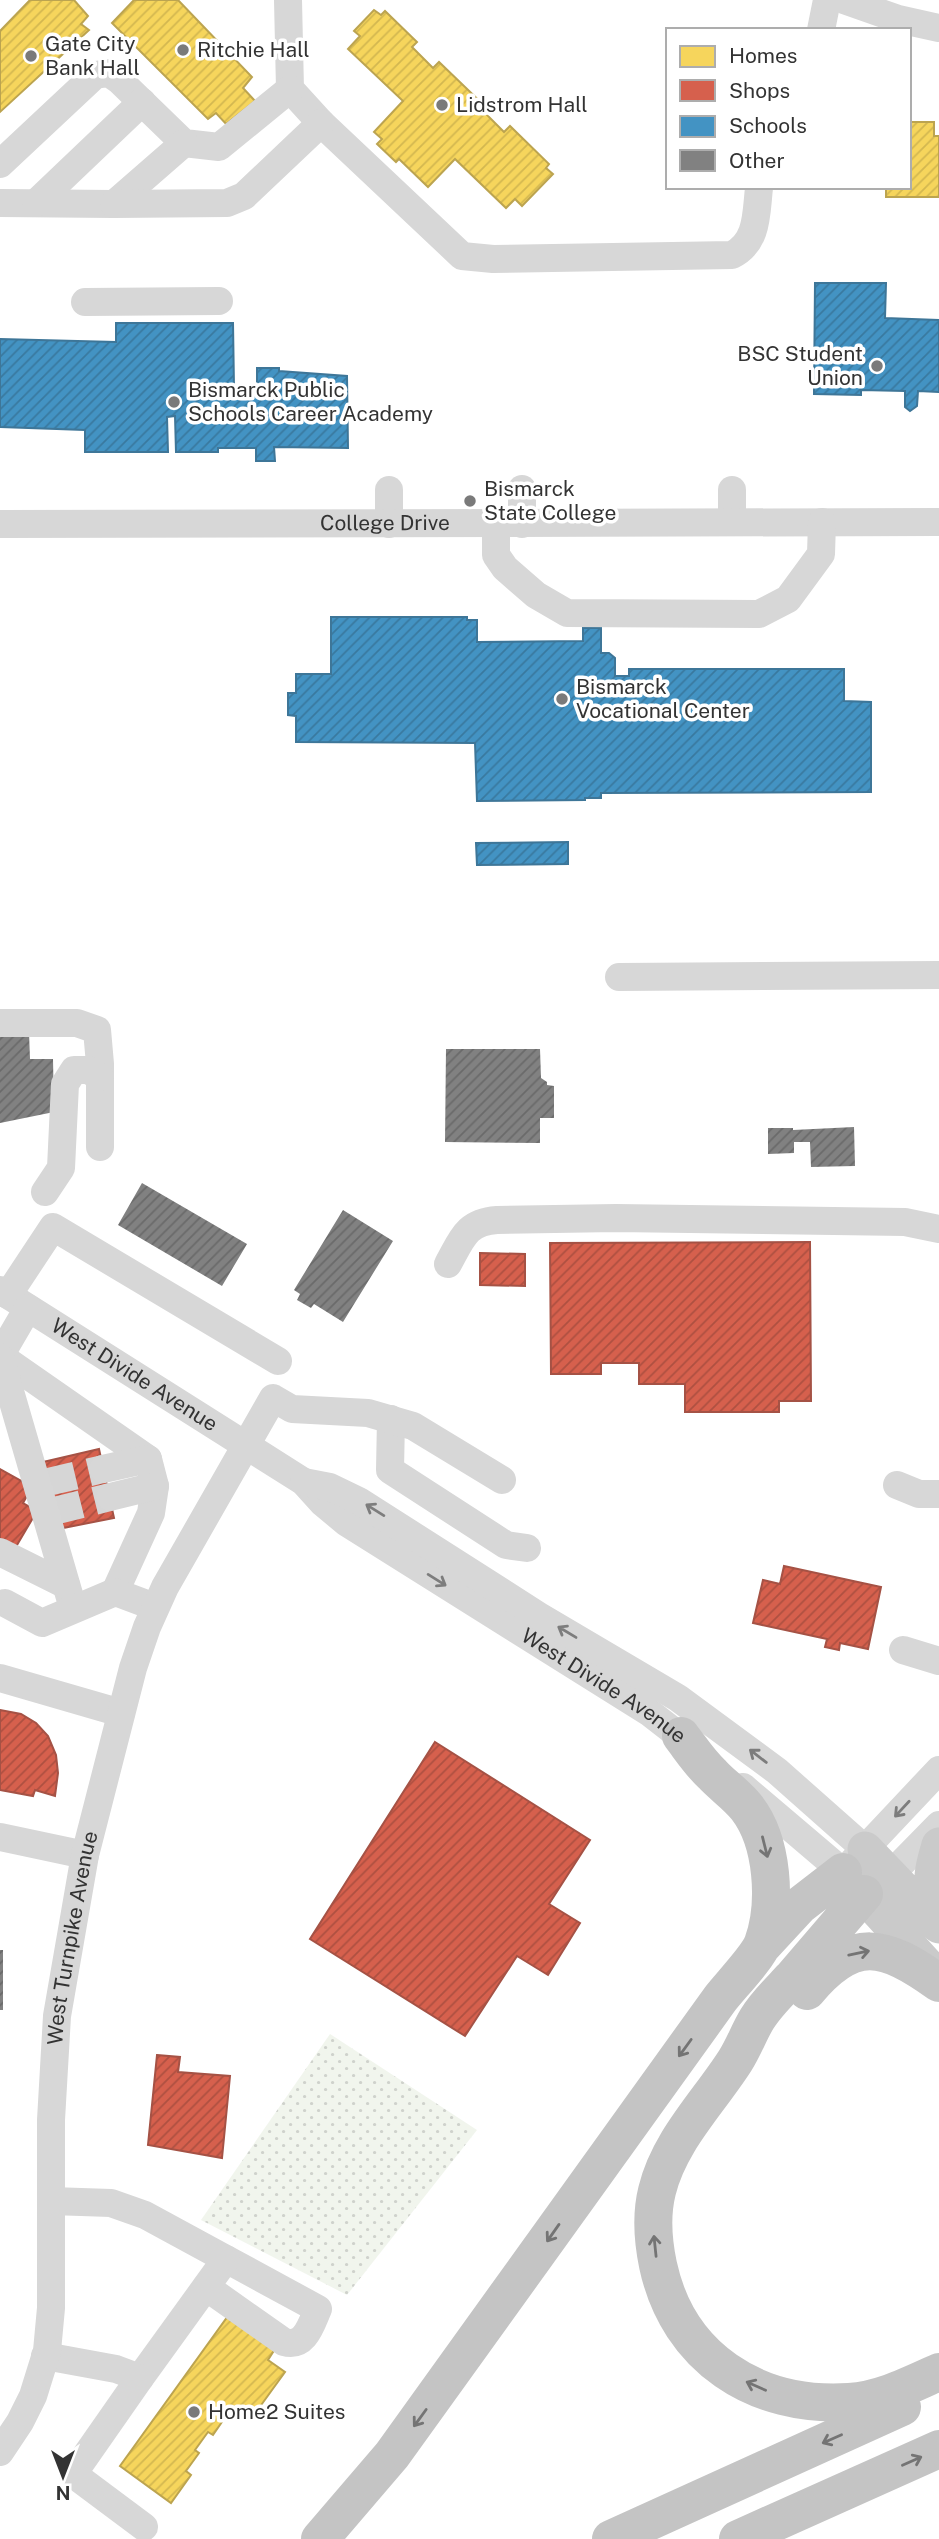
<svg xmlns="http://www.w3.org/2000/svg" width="939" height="2539" viewBox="0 0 939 2539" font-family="'Public Sans',sans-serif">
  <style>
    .grass { fill: url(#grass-dots) }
    .homes { fill: url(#homes-hatch); stroke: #bca450; stroke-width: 2 }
    .shops { fill: url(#shops-hatch); stroke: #a55245; stroke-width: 2 }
    .schools { fill: url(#schools-hatch); stroke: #3e7698; stroke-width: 2 }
    .building { fill: url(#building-hatch) }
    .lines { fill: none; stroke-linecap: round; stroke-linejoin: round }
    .minor-tunnel { stroke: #d6d6d6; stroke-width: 28; stroke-dasharray: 28 14; stroke-linecap: butt }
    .minor { stroke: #d7d7d7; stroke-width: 28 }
    .major { stroke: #cacaca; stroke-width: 35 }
    .highway { stroke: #c4c4c4; stroke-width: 38 }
    .oneway { stroke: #7d7d7d }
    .oneway2 { stroke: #747474 }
    .poi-dot { fill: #7a7a7a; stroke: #fff; stroke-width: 2.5 }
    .labels { text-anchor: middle; stroke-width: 7; stroke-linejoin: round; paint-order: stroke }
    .poi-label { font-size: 21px; fill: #333; stroke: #fff; text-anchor: start }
    .street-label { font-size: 21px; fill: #333; stroke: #fff }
  </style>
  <defs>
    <pattern id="grass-dots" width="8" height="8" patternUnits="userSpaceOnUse" patternTransform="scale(1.75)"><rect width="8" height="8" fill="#f1f5ed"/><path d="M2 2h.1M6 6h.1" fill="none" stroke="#cfd2cc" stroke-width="1.8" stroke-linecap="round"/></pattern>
    <pattern id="homes-hatch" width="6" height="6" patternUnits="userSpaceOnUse" patternTransform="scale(1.75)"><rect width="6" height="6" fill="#f6d55c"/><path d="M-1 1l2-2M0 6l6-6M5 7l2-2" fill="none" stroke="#d3b750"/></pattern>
    <pattern id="shops-hatch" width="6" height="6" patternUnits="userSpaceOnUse" patternTransform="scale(1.75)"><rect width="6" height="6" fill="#d6604d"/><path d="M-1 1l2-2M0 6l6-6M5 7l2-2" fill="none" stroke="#ae5041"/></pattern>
    <pattern id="schools-hatch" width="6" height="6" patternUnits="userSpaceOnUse" patternTransform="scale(1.75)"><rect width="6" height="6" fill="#4393c3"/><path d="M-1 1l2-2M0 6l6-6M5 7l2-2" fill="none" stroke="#39799f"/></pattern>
    <pattern id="building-hatch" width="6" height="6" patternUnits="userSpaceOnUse" patternTransform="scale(1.75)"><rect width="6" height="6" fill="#818181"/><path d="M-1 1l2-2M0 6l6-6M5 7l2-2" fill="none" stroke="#6a6a6a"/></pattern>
  </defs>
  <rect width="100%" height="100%" fill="#fff"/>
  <path class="grass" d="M330 2034 477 2130 347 2295 201 2220Z"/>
  <path class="homes" d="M30 0H74L88 16 81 24 89 30 0 112V31Z
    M134 0H178L252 77 243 88 255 101 226 124 216 113 208 119 112 23Z
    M374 10 381 15 385 11 417 42 412 47 433 68 439 62 489 110 486 114 504 132 510 126 549 164 546 168 553 174 522 206 515 199 506 208 455 159 428 187 399 159 396 162 377 144 382 139 374 132 403 101 348 49 360 36 354 31Z
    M909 122H934V136H939V197H886V187H909Z
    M228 2316 275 2349 268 2360 285 2372 251 2419 233 2406 213 2435 208 2432 195 2450 199 2453 186 2471 191 2475 171 2503 120 2466Z"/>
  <path class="shops" d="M810 1242 811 1401H779V1412H685V1384H639V1363H601V1374H551L550 1243Z
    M480 1253 525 1254V1286L480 1285Z
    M99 1449 114 1518 58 1529 43 1462Z
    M0 1469 32 1487 23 1503 37 1511 14 1550 0 1541Z
    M784 1566 881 1587 868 1649 840 1643 839 1650 825 1647 827 1639 753 1623 763 1580 780 1584Z
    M0 1710 21 1714 36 1723 48 1736 56 1755 58 1773 55 1796 35 1790 33 1796 0 1790Z
    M435 1742 590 1840 549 1904 580 1923 548 1975 517 1956 465 2036 310 1939Z
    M157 2055 180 2057 178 2072 230 2076 222 2158 148 2145Z"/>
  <path class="schools" d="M815 283H886L885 318 939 320V392L918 391 917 406 910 411 905 407V391L861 390V395L814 394Z
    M116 323H233L234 387H257V368H279V371L347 376 348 448 274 447 275 461H256V448H218V452H176L175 416 167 417 168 452H85V430L0 427V339L116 342Z
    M331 617H467V620H477V642L583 641V628H601V653H609L615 658V676H629V669H844V701L871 702V792L601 793V798H585V800L477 801 475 743 296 742V716L288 715V693H296V674H331Z
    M568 842V864L477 865 476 843Z"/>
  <path class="building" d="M0 1031 29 1032 30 1059H53L54 1112 0 1123Z
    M446 1049H540L541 1078 547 1082V1085L554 1086V1118H540V1143L445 1142Z
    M854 1127 855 1166 811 1167 810 1142H794V1153L768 1154V1128H793V1130Z
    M142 1183 247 1244 222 1286 118 1225Z
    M343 1210 393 1241 343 1322 314 1304 311 1308 297 1300 300 1294 294 1290Z
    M0 1950H3V2010H0Z"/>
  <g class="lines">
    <path class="minor-tunnel" d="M48 1482 103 1469
      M54 1511 110 1497"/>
    <g class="minor">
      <path d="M288 0 290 89 321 123 462 256 493 259 732 255C758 242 756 214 759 188"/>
      <path d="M844 0 898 19 939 28"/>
      <path d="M821 30 827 0"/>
      <path d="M0 164 95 75 109 73 119 80 184 143 219 147 290 89"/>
      <path d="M0 203 114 204 184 143"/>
      <path d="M36 203 142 102"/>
      <path d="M114 204 227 203 244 196 321 123"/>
      <path d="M85 302 219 301"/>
      <path d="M389 490V524"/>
      <path d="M732 490V522"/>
      <path id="s1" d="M0 524 939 522"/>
      <path d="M496 524V555L505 568 536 595 567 613 759 614 788 599 821 554 822 522"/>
      <path d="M522 524V489"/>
      <path d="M619 977 939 975"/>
      <path d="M0 1023H77L97 1030 100 1064V1147"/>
      <path d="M45 1192 61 1168 65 1084 74 1070H88L100 1077"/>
      <path d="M448 1264C462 1239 466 1222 497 1220L616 1218 905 1222 939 1229"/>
      <path id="s2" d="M0 1290 304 1482 323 1503 347 1523 650 1713 695 1748"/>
      <path d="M8 1295 53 1227 278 1361"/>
      <path d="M0 1356 148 1459 155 1486 151 1513 115 1592"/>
      <path d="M0 1356 28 1308"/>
      <path d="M0 1357 73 1608"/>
      <path d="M391 1419 390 1470 506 1545 527 1548"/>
      <path d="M103 1469 148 1459"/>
      <path d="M304 1482 330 1487 359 1501 539 1616 678 1698 777 1771 865 1849"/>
      <path d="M897 1485 919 1494H939"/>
      <path d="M110 1497 155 1486"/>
      <path d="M0 1552 66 1585"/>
      <path d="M5 1603 42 1623 115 1592 155 1607"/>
      <path d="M903 1650 939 1661"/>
      <path d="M0 1678 121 1713"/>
      <path d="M743 1787 843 1872 939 1770"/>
      <path d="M0 1837 85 1855"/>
      <path d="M875 1886 891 1874 939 1825"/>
      <path d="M206 2287 284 2342C305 2348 311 2325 318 2309L226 2259"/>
      <path d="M45 2356 116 2369 140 2378 226 2259 145 2215 111 2203 51 2201"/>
      <path d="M140 2378 73 2474 144 2527"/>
      <path id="s3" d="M0 2452 20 2422 33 2396 47 2351 51 2308V2120L57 2016 85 1855 133 1668 147 1627 165 1587 273 1398 292 1409 368 1413 413 1426 502 1480"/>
    </g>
    <path class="major" d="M939 1845C934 1862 926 1885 939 1900
      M865 1849 939 1926
      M845 1875 937 1976"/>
    <path class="highway" d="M864 1894C840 1922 816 1950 792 1978 780 1991 766 2004 757 2019 749 2032 744 2047 735 2061 708 2103 669 2141 657 2191 651 2215 653 2241 658 2265 678 2358 756 2408 849 2402 881 2400 910 2385 939 2372
      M762 1946 799 1906 843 1872
      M807 1991C854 1935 884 1944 939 1983
      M320 2539 392 2455 720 1999C730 1986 758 1957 763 1943 777 1903 773 1842 747 1808 737 1795 723 1786 712 1774 700 1763 691 1749 681 1736
      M611 2539 902 2407
      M738 2539 939 2449"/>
  </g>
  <defs><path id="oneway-shaft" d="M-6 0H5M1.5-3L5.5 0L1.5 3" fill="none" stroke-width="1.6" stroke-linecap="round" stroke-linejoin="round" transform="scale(1.75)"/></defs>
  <g class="oneway">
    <use href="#oneway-shaft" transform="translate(375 1510) rotate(-148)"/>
    <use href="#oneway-shaft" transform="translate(437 1580) rotate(32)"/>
    <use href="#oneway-shaft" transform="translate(567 1632) rotate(-149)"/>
    <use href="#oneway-shaft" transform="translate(758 1756) rotate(-142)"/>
    <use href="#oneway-shaft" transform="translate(902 1809) rotate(133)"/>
  </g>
  <g class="oneway2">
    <use href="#oneway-shaft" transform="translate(765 1847) rotate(76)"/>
    <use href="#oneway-shaft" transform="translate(859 1953) rotate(-12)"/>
    <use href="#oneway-shaft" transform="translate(685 2048) rotate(126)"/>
    <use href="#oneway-shaft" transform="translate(553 2233) rotate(125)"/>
    <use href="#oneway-shaft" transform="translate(655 2246) rotate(-96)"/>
    <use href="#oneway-shaft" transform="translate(756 2386) rotate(-156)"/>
    <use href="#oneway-shaft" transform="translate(420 2418) rotate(126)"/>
    <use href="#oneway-shaft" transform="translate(832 2439) rotate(156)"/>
    <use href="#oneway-shaft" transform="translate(912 2461) rotate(-24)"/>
  </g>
  <g class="poi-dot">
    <circle cx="183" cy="50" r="7"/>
    <circle cx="31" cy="56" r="7"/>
    <circle cx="442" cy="105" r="7"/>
    <circle cx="877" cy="366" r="7"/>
    <circle cx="174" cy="402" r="7"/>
    <circle cx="470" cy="501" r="7"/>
    <circle cx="562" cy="699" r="7"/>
    <circle cx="194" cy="2412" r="7"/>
  </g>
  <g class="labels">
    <g class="poi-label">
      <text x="45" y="51">Gate City<tspan x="45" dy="24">Bank Hall</tspan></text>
      <text x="197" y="57">Ritchie Hall</text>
      <text x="456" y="112">Lidstrom Hall</text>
      <text x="863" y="361" text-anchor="end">BSC Student<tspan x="863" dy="24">Union</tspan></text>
      <text x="188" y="397">Bismarck Public<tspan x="188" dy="24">Schools Career Academy</tspan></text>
      <text x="484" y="496">Bismarck<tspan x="484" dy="24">State College</tspan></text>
      <text x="576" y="694">Bismarck<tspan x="576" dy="24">Vocational Center</tspan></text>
      <text x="208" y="2419">Home2 Suites</text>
    </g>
    <g class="street-label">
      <text dy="7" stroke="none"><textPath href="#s1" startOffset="385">College Drive</textPath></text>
      <text dy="7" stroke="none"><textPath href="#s2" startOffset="159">West Divide Avenue</textPath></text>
      <text dy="7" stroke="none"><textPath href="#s2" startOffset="723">West Divide Avenue</textPath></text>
      <text dy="7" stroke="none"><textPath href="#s3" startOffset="527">West Turnpike Avenue</textPath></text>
    </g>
  </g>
  <rect x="666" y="28" width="245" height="161" fill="#ffffff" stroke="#adadad" stroke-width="2"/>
  <rect x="680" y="46" width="35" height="21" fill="#f6d55c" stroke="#adadad" stroke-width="2"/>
  <text x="729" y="63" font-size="21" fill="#333333">Homes</text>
  <rect x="680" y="80" width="35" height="21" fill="#d6604d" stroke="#adadad" stroke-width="2"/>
  <text x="729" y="98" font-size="21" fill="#333333">Shops</text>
  <rect x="680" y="116" width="35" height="21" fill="#4393c3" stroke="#adadad" stroke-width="2"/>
  <text x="729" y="133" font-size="21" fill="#333333">Schools</text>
  <rect x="680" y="150" width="35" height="21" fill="#818181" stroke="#adadad" stroke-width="2"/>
  <text x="729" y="168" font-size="21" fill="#333333">Other</text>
  <g transform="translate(63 2476) rotate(180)" stroke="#ffffff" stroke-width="5" paint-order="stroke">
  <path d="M0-5L12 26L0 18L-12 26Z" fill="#333333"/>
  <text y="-10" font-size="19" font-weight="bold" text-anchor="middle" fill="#333333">N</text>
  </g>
</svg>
